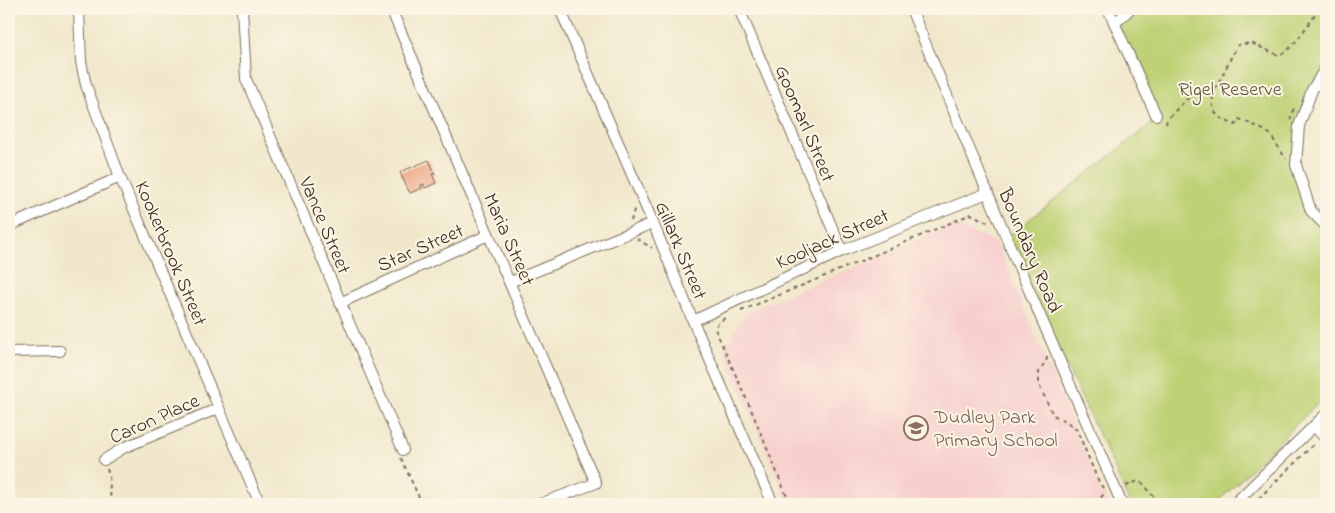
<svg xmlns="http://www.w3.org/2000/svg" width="1335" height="513" viewBox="0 0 1335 513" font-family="'Indie Flower',sans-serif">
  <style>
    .built { fill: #f7d0ce }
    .green { fill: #bed175; stroke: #7c7e4a }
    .building { fill: #eda686 }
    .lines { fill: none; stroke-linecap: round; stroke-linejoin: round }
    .minor-casing { stroke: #7b6c5b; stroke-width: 12 }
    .path { stroke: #7b6c5b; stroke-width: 2; stroke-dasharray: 4 4; stroke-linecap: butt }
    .minor { stroke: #fff; stroke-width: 10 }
    .labels { text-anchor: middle; stroke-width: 4; stroke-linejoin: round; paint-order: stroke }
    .park-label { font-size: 20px; fill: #5c5434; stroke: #fcf5e5 }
    .street-label { font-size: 20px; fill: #3b2a1e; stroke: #fcf5e5 }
    .education-label { font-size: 20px; fill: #785e54; stroke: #fcf5e5; text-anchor: start }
  </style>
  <rect width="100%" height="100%" fill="#fcf5e5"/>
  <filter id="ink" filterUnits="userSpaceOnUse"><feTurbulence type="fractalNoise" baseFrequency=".02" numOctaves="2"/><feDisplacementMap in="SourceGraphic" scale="10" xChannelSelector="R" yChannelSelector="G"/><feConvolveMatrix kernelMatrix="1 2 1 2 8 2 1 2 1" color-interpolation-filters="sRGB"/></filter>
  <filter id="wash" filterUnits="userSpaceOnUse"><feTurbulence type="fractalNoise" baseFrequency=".0096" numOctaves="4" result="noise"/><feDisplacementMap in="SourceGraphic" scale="20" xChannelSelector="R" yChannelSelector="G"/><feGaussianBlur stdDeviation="1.12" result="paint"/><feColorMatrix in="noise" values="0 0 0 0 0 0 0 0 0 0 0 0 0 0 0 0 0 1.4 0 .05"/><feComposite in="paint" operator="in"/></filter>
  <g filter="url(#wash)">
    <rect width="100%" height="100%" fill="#f1e8cc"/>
    <path class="built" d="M955 225 996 242 1107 504H789L724 351 744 313Z"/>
    <path class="green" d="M1131 9H1326V67L1299 126 1296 165 1311 211 1326 226V395L1216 504H1130L1115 469 1006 238 1158 118 1115 23Z"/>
    <g id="blocks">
      <path class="building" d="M429 160 435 174H432L436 183 425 188 424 184 421 185 422 188 410 193 409 190H408L400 172Z"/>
    </g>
  </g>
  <g filter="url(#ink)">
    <use href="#blocks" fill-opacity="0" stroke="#7b6c5b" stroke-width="1"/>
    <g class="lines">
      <defs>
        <path id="minor" d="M79 9 81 62 86 85 120 177 260 504
          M242 9 246 79 403 450
          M391 9C459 167 528 325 596 483L540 504
          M560 9 653 223 693 321 773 504
          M739 9 842 251
          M911 9 1012 251 1122 504
          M1108 9 1156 115
          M1115 23 1130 9
          M1326 67 1312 90 1299 126 1296 165 1311 211 1326 226
          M9 226 120 177
          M510 282 653 223
          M340 303 488 235
          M693 321 842 251 987 193
          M9 352 60 351
          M1314 426 1326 439
          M104 460 123 448 219 408
          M1234 504 1326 414"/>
      </defs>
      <use href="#minor" class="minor-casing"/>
      <path class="path" d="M1215 88C1209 111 1214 117 1236 125L1239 119 1258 127 1270 134 1286 159
        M1290 120 1294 108
        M1166 124 1167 119 1195 91 1215 88C1224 75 1229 59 1238 45L1251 43 1278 55 1286 52 1298 39 1319 9
        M631 221 635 206
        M637 239 652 248
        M511 260 519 267
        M741 311 906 242 971 214 989 223
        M725 318 718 323 715 329 750 407 790 504
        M1047 357V359L1039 372V385L1053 415 1066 421 1077 430 1097 478 1103 488
        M401 458 422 504
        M107 469 109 475 111 504
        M1126 486 1138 481 1145 485 1151 494 1161 502 1169 504 1197 501 1213 504
        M1096 504 1106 491
        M1253 504 1315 443"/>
      <use href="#minor" class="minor"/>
    </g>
  </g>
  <defs>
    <symbol id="school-ring" viewBox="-11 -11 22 22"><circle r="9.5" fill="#fcf5e5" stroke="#8d6e63" stroke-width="1.5"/><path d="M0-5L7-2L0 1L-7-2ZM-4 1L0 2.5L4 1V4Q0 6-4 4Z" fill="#8d6e63"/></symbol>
  </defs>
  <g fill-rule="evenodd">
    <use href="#school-ring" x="902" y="414" width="28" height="28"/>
  </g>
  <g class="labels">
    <g class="park-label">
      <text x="1230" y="95">Rigel Reserve</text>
    </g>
    <g class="street-label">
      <text transform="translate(806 123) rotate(67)" y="7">Goomarl Street</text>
      <text transform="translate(326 225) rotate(67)" y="7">Vance Street</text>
      <text transform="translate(832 238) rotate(-24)" y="7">Kooljack Street</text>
      <text transform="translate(510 239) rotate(66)" y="7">Maria Street</text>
      <text transform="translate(420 247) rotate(-24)" y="7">Star Street</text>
      <text transform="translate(682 250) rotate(67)" y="7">Gillark Street</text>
      <text transform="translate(1031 250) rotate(67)" y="7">Boundary Road</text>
      <text transform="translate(172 253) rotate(67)" y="7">Kookerbrook Street</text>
      <text transform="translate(154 418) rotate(-24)" y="7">Caron Place</text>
    </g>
    <g class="education-label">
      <text x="934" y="423">Dudley Park<tspan x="934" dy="23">Primary School</tspan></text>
    </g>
  </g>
  <rect width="1335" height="513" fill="none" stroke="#fcf5e5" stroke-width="30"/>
</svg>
